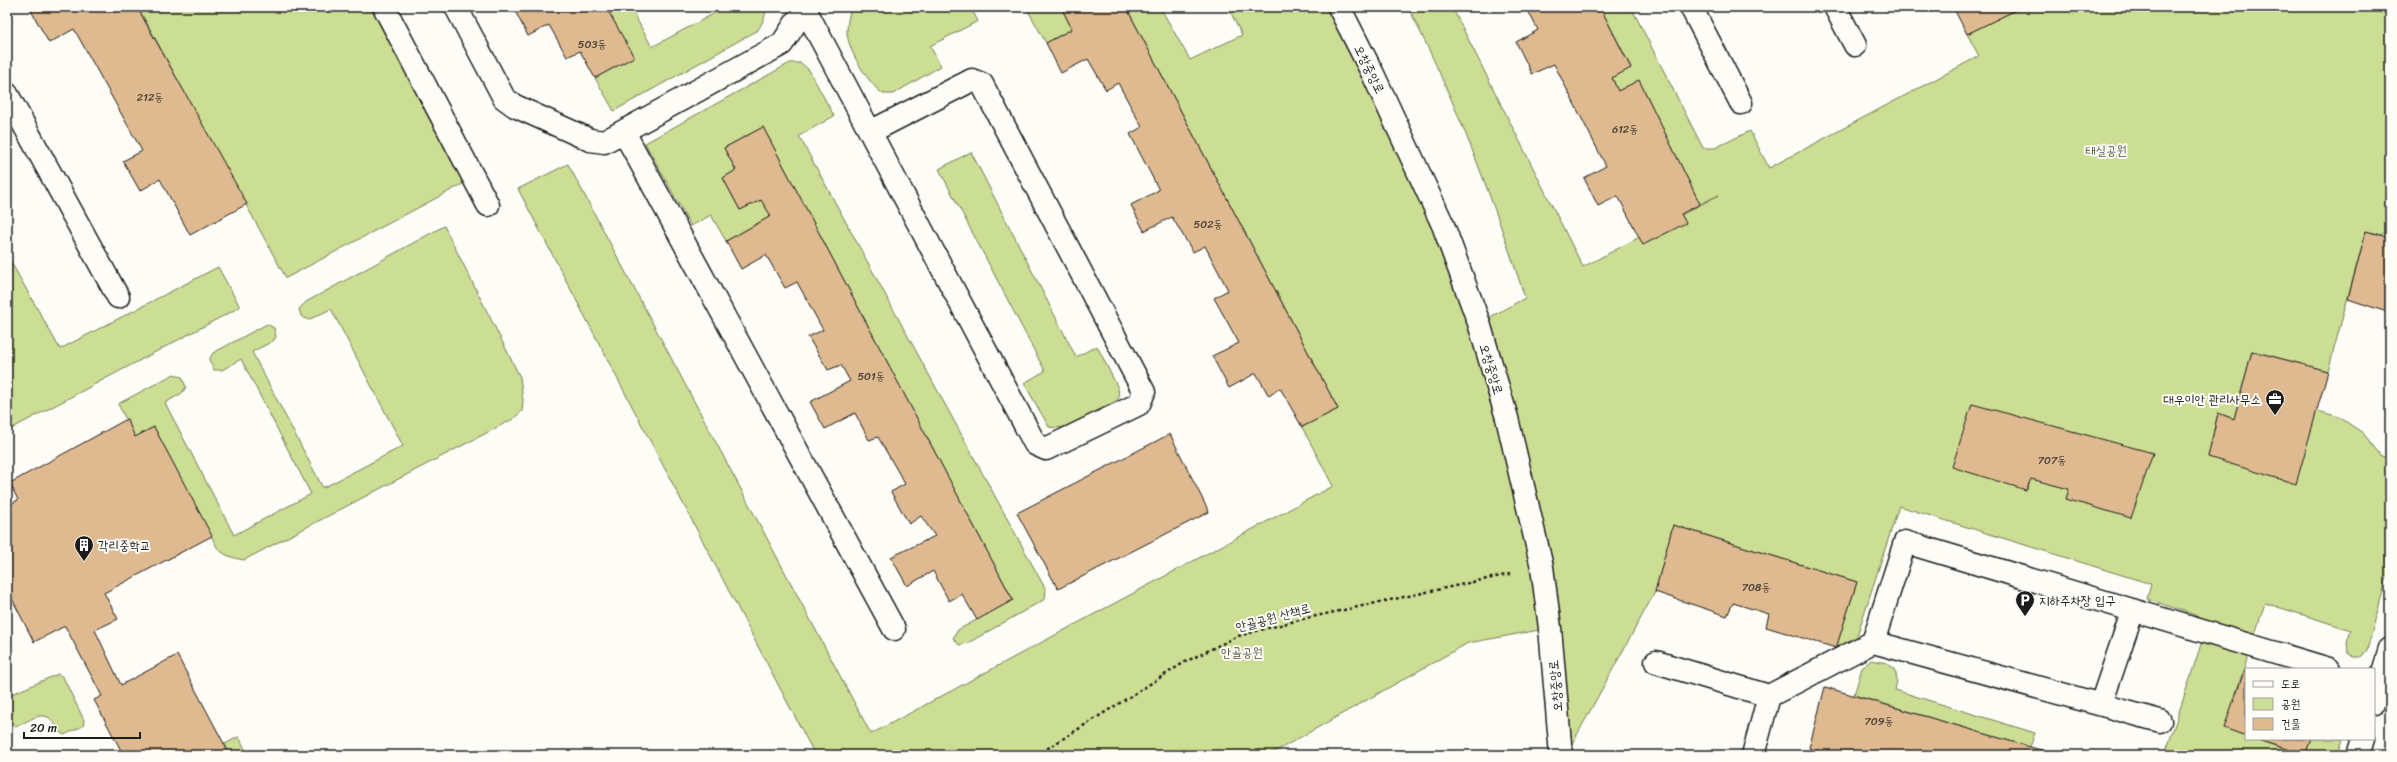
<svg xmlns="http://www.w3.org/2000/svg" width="2397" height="762" viewBox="0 0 2397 762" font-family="Sriracha,'Poor Story',sans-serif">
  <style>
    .green { fill: #cbde93; stroke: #747d58 }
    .building { fill: #dfba90; stroke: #1c1c1c }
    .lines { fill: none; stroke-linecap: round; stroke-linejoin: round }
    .service-casing { stroke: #1c1c1c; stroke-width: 25 }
    .minor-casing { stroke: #1c1c1c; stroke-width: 25 }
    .tertiary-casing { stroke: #1c1c1c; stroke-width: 25 }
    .path { stroke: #1c1c1c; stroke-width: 2.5; stroke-dasharray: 3 3; stroke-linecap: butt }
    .service { stroke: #fdfcf7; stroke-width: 22 }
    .minor { stroke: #fdfcf7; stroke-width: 22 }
    .tertiary { stroke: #fdfcf7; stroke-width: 22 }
    .labels { text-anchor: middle; stroke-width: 4; stroke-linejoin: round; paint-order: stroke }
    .number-label { font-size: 11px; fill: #4d4439 }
    .street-label { font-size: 13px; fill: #1c1c1c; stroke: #fdfcf7 }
    .park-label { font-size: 13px; fill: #515640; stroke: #fdfcf7 }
    .poi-label { font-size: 13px; fill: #1c1c1c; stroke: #fdfcf7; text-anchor: start }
  </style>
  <rect width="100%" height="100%" fill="#fdfcf7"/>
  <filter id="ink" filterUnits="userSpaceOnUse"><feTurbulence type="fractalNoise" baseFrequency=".025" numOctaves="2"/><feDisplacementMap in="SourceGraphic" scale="8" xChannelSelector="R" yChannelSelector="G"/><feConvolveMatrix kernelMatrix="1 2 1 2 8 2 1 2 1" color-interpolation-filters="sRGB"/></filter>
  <g filter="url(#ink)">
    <path class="green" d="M138 7H384L474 178 286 278Z
      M606 7H630L652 47 726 7H765C767 16 762 23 758 30L614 111 595 78 633 57Z
      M851 7H970L978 21 930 46 941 66 893 94H883C868 83 848 51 847 32 847 23 849 15 851 7Z
      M1026 7H1061L1072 29 1046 43Z
      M1126 7H1160L1190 60 1242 35 1228 7H1339L1479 323 1525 298C1493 199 1455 99 1408 7H1452L1583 267 1719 195 1700 204 1639 80 1618 91 1612 78 1631 67 1600 7H1631L1703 148H1715L1750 131 1769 168 1979 56 1967 34 2022 7H2390V231L2380 235 2366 231 2328 371 2252 351 2234 419 2218 413 2208 456 2311 409 2339 417 2363 433 2381 456 2390 458V565L2367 650 2361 657H2354L2348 652 2347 643 2351 630 2265 603 2225 728 2246 736V739H2255L2301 755H2165L2205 632 2202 621 2195 615 2147 599 2151 584 1899 506 1851 654 1836 648 1857 582 1673 525 1655 592 1566 755 1550 628 1468 643 1269 755H815L518 189 568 164 871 734 1333 486 1302 427 1338 409Z
      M790 63H801L809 70 834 116 799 136 1046 590 1045 599 968 643 959 645 953 638 958 630 1013 600 763 127 724 148 736 170 723 178 740 210 761 200 771 216 726 241 711 215 691 226 645 143Z
      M971 152 1076 357 1097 346 1118 388 1119 398C1107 412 1068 432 1049 427L1024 383 1045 371 939 169Z
      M444 226 520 377 523 401 522 411 513 419 244 560C233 558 226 556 218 549L154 427 135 437 118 404 174 374 182 377 186 387 182 393 165 403 234 535 311 494 241 359 222 370H214L209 360 213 353 267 324 274 328 276 337 273 341 252 352 323 488 403 446 331 309 308 320 301 316 299 309 306 302Z
      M7 255 60 349 218 267 240 307 7 431Z
      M1871 660 1887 663 1895 669 1897 680 1895 690 2035 733 2030 747 1854 695 1862 668Z
      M58 674 63 677 84 720 83 726 64 735C55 731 55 717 44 716 31 714 18 732 7 724V689L12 694Z
      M238 737H239L248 755H230L225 744Z
      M2311 739H2343L2338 755H2305Z"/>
    <path class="building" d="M29 7H137L247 204 190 235 160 179 140 191 123 161 142 151 74 29 49 43Z
      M513 7H606L634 57 595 78 580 51 567 57 549 25 528 36Z
      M1061 7H1126L1338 409 1302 427 1280 388 1269 396 1256 373 1229 388 1212 356 1239 343 1214 298 1228 290 1205 246 1193 252 1172 217 1144 231 1131 205 1159 190 1130 134 1142 127 1118 83 1106 90 1088 59 1061 73 1046 43 1072 29Z
      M1526 7H1600L1631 68 1612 78 1618 91 1639 80 1700 204 1681 214 1686 223 1643 245 1618 196 1598 206 1584 178 1606 166 1554 64 1532 74 1516 42 1538 30Z
      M1953 7H2022L1967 34Z
      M763 127 1013 600 977 620 962 594 949 601 933 571 907 586 891 557 935 536 921 516 909 524 891 492 905 484 878 437 869 440 855 413 825 429 810 402 850 381 841 365 828 370 808 337 823 330 797 282 785 288 766 255 741 269 726 241 771 216 761 200 740 210 723 178 736 170 724 148Z
      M2366 231 2390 238V313L2348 299Z
      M2252 351 2328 371 2296 484 2208 457 2218 413 2234 419Z
      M1972 404 2153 453 2131 518 2066 499 2069 489 2031 479 2026 490 1952 467Z
      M127 419 135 437 154 427 212 536 104 593 118 619 95 630 121 685 177 655 230 755H120L123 754 94 700 102 696 65 626 34 642 7 589V506L18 500 10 483Z
      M1170 434 1209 512 1058 589 1017 513Z
      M1673 525 1857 582 1836 648 1766 627 1769 614 1733 603 1727 616 1655 592Z
      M2244 671 2246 672V736L2224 728Z
      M1825 687 2030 747 2060 755H1831L1809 748Z
      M2255 739H2311L2305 755Z"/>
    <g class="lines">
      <defs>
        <path id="service" d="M456 7 504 98 515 106 590 140 604 142 782 44 806 7
          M804 7 1035 444 1046 449 1139 404 1144 392 982 84 972 80 870 132
          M1691 7 1741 103
          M1835 7 1855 45
          M7 94 118 297
          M624 132 894 629
          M1656 662 1769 696 1753 755
          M1769 696 1873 642
          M2374 702 2390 649
          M2101 704 2133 610
          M2160 721 1873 642 1905 542 2329 669
          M2358 755 2363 739"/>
        <path id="minor" d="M384 7 488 205"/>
        <path id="tertiary" d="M1339 7 1373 74 1443 225 1479 323 1507 418 1542 567 1550 628 1561 755"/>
      </defs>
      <use href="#service" class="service-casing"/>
      <use href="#minor" class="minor-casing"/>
      <use href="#tertiary" class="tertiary-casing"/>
      <path class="path" d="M1037 755 1185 662 1238 636 1307 618 1510 574"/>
      <use href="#service" class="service"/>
      <use href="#minor" class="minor"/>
      <use href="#tertiary" class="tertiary"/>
    </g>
  </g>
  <defs>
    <symbol id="office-pin" viewBox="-11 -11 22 30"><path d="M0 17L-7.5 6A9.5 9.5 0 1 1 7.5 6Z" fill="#1c1c1c" stroke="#fdfcf7"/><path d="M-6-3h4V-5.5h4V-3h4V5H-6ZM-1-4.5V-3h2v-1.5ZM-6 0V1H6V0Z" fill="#fff"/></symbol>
    <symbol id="building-pin" viewBox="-11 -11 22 30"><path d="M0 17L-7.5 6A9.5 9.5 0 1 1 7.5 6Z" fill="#1c1c1c" stroke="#fdfcf7"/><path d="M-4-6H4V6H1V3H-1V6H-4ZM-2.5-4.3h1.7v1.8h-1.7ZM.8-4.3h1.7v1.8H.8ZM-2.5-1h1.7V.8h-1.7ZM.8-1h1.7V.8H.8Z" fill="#fff"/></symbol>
    <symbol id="parking-pin" viewBox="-11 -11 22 30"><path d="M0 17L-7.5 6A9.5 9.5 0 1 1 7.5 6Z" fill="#1c1c1c" stroke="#fdfcf7"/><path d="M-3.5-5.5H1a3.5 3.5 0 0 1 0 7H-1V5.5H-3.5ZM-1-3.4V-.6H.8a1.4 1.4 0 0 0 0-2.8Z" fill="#fff"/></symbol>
  </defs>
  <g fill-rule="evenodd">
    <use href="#office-pin" x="2264" y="388" width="22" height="30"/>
    <use href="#building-pin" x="73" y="534" width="22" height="30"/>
    <use href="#parking-pin" x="2014" y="589" width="22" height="30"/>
  </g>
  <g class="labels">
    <g class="number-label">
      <text x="592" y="48">503동</text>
      <text x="150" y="101">212동</text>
      <text x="1625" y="133">612동</text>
      <text x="1208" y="228">502동</text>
      <text x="871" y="380">501동</text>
      <text x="2052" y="464">707동</text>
      <text x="1756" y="591">708동</text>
      <text x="1879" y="725">709동</text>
    </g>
    <g class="street-label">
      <text transform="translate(1370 69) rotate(64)" y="5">오창중앙로</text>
      <text transform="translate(1492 369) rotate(73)" y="5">오창중앙로</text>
      <text transform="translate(1273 617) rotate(-15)" y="5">안골공원 산책로</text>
      <text transform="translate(1555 686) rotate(-95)" y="5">오창중앙로</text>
    </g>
    <g class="park-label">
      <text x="2106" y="155">태실공원</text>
      <text x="1242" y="657">안골공원</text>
    </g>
    <g class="poi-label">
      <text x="2261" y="404" text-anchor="end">대우이안 관리사무소</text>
      <text x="98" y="550">각리중학교</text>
      <text x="2039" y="605">지하주차장 입구</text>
    </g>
  </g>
  <rect width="2397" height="762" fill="none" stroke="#fdfcf7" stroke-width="24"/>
  <rect x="12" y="12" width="2373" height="738" fill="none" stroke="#1c1c1c" stroke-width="1.5" filter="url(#ink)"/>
  <rect x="2245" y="668" width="130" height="72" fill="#fdfcf7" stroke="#a3a29f"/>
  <rect x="2253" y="681" width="20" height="6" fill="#fdfcf7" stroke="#a3a29f"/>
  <text x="2281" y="688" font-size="12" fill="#1c1c1c">도로</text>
  <rect x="2253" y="698" width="20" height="12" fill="#cbde93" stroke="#a3a29f"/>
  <text x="2281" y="708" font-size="12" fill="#1c1c1c">공원</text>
  <rect x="2253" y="718" width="20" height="12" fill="#dfba90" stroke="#a3a29f"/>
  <text x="2281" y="728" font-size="12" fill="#1c1c1c">건물</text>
  <path d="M24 732v6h116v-6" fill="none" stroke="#1c1c1c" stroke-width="2"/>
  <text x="30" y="732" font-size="12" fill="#1c1c1c" stroke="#fdfcf7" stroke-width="3" paint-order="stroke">20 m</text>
</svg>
